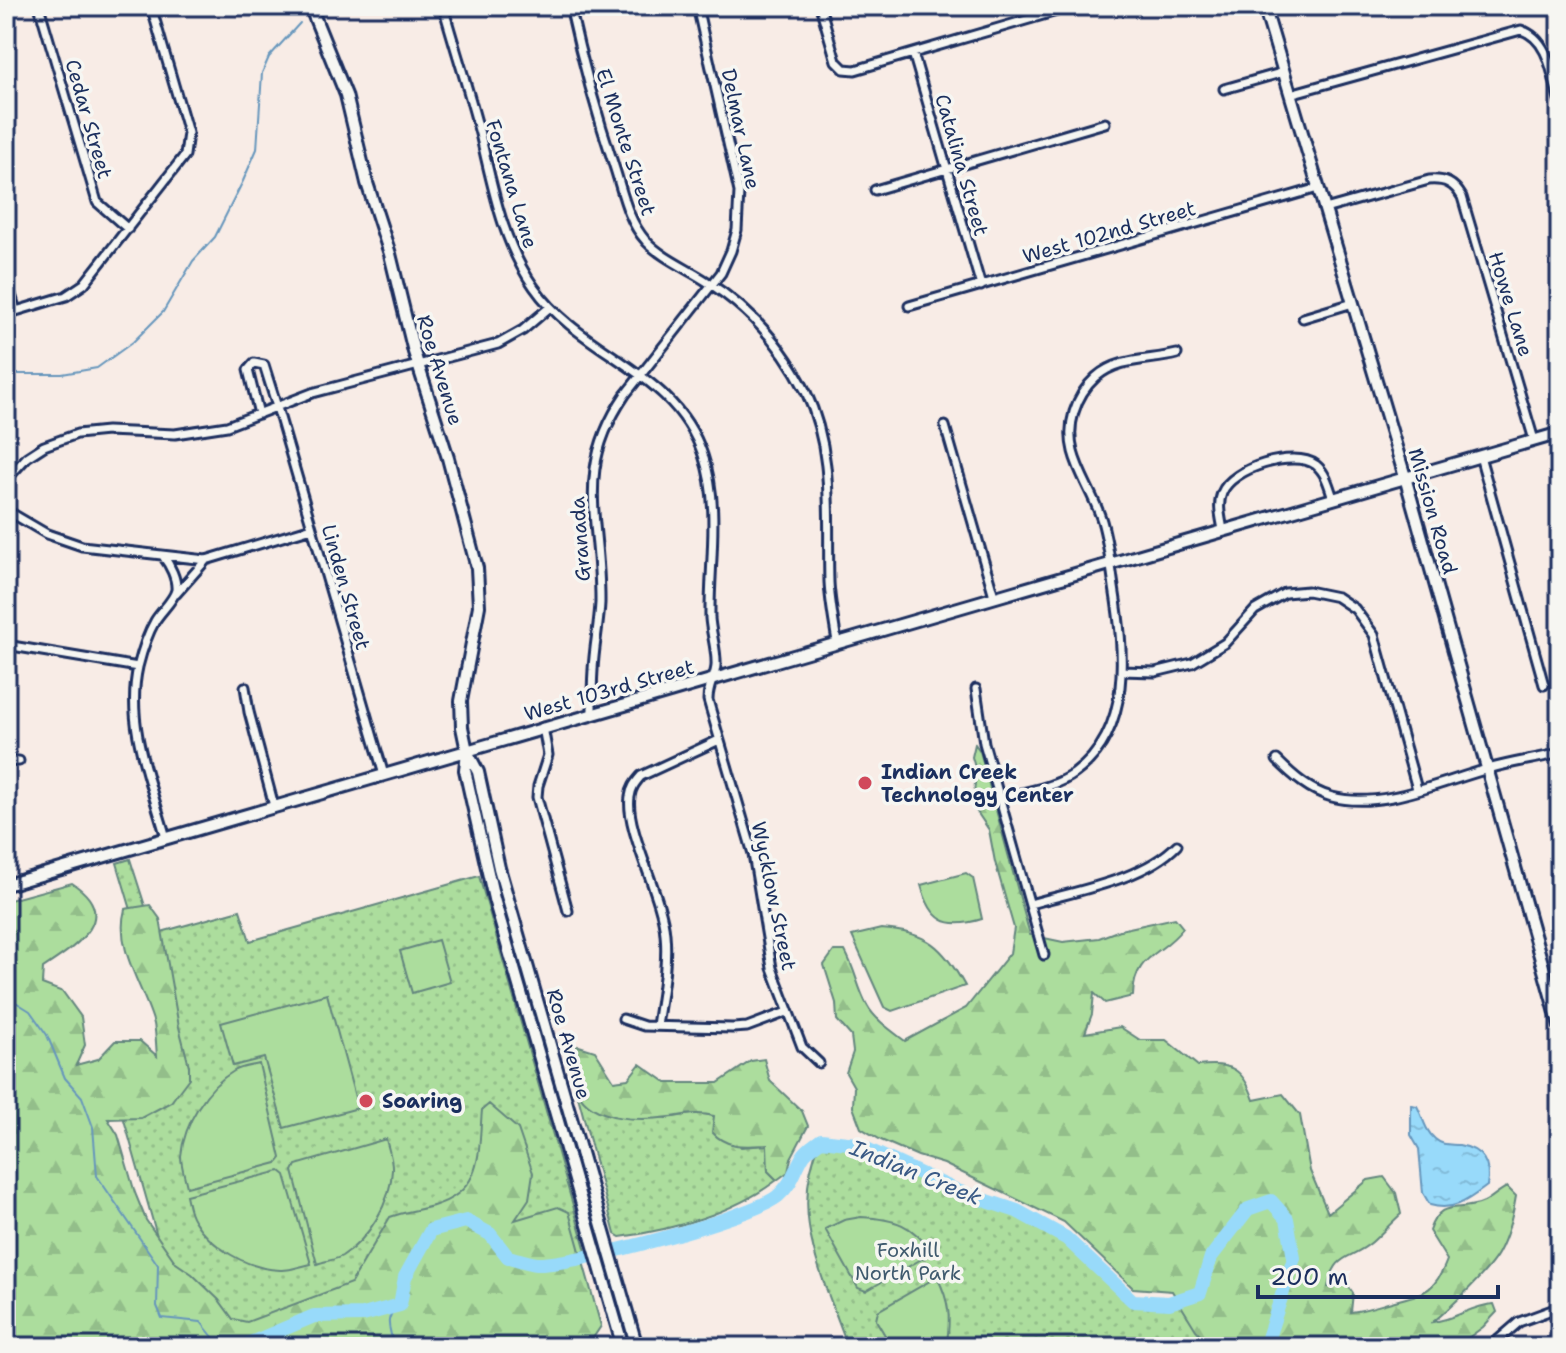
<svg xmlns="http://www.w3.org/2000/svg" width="1566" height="1353" viewBox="0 0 1566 1353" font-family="'Shantell Sans',sans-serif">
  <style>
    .grass { fill: url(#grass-dots); stroke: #64867e; stroke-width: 2 }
    .forest { fill: url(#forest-firs); stroke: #64867e; stroke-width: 2 }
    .garden { fill: #acdd9d; stroke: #64867e; stroke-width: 2 }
    .water { fill: url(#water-ripples); stroke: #6696bc; stroke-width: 2 }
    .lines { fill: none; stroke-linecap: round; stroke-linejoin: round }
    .stream { stroke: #6696bc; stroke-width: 2 }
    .river { stroke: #98dafa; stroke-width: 14 }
    .street-casing { stroke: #1b2f5e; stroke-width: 13 }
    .secondary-casing { stroke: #1b2f5e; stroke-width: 16 }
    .street { stroke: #f6f6f2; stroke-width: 7 }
    .secondary { stroke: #f6f6f2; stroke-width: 10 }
    .poi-dot { fill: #d1495b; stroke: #f6f6f2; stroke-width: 3 }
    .labels { text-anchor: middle; stroke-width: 7; stroke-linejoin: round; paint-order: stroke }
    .street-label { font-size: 20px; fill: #1b2f5e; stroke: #f6f6f2 }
    .poi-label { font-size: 20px; font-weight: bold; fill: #1b2f5e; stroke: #f6f6f2; text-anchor: start }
    .park-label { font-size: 20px; fill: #3f5a6e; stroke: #f6f6f2 }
    .water-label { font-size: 22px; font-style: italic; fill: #3a5a85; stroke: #f6f6f2 }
  </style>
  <defs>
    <pattern id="grass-dots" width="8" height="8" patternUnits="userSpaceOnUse" patternTransform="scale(2)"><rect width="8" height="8" fill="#acdd9d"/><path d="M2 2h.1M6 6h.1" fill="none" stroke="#93be8a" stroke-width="1.8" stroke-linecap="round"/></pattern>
    <pattern id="forest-firs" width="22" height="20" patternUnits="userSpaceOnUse" patternTransform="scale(2)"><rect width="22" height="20" fill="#acdd9d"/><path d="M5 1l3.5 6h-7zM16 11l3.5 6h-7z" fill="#93be8a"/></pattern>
    <pattern id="water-ripples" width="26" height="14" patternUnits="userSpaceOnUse" patternTransform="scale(2)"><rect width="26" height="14" fill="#98dafa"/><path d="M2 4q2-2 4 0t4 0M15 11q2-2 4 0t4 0" fill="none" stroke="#82bbd9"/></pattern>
  </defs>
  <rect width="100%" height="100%" fill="#f8ece6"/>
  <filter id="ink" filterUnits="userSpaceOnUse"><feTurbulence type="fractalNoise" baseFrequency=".0125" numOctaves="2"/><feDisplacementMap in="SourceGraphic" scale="16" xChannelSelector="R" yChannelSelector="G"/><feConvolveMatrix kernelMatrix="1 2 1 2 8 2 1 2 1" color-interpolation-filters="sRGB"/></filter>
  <g filter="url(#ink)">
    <path class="grass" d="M130 859 154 934 240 910 250 941 479 876 586 1251 543 1252 393 1275 213 1347 180 1317 119 1102 183 1084 117 863Z
      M576 1089 584 1100 598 1110 667 1118 699 1113 714 1116 741 1147 767 1145 768 1171 777 1180C734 1213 672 1230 620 1237L615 1234Z
      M821 1140 856 1144 960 1192 1017 1211 1066 1238 1133 1301 1169 1303 1200 1293 1265 1347H848C823 1276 787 1213 821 1140Z"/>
    <path class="forest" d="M975 744 980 751 1030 935 1063 942 1099 938 1120 930 1175 918 1183 928C1162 956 1134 954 1133 996L1105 1003 1094 993 1092 1014 1085 1033 1120 1027 1140 1040H1166L1198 1066C1231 1062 1243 1068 1254 1100L1283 1094 1300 1115 1310 1171 1328 1213 1368 1180 1384 1177 1396 1193 1401 1214C1391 1223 1382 1233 1372 1242 1350 1261 1336 1251 1328 1287L1347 1284 1353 1293 1351 1312C1367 1310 1380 1305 1395 1301 1425 1293 1435 1292 1447 1260L1429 1231C1441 1196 1458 1214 1484 1202 1492 1198 1498 1191 1507 1187L1516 1196C1513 1214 1508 1235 1499 1252 1490 1270 1450 1308 1433 1322 1457 1319 1472 1305 1494 1304L1497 1312 1483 1327 1456 1347H1212L1196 1330 1172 1291 1133 1288 1064 1222 944 1164 918 1156 881 1140 861 1128 853 1107 854 1087 846 1073 853 1052 851 1036 837 1020 836 1003 824 965 834 951H845C855 969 858 989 867 1005 875 1020 892 1031 905 1041L966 1008 1010 953 1014 928 995 862 989 830 973 806 976 771 972 757Z
      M72 883C123 917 76 946 43 968L42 984 63 992 81 1017 85 1045 76 1065 98 1059 115 1041H140L157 1056C156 1046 156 1034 154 1024 144 987 114 949 125 909L150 905 160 919 179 1027 189 1066V1078L171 1102 141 1118 108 1119 118 1135 135 1193 146 1220 176 1263 192 1274 219 1300 233 1319 247 1322 351 1283 390 1217C404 1212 419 1210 433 1206 484 1191 478 1153 482 1110L489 1104 518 1129 533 1173 529 1199 515 1220 558 1207 569 1212 601 1326 587 1347H6V901Z
      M579 1046 595 1051 614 1081 628 1079 640 1064 667 1083H718L751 1061 764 1059 770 1081 802 1111 808 1126 791 1158 788 1172 777 1180 768 1171 767 1145C746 1146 727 1149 712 1132L714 1116C698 1112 686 1115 670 1117 641 1121 593 1122 577 1091 571 1078 569 1061 565 1048Z"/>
    <path class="garden" d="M966 873 973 878 982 919C946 930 931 921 921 885Z
      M881 929C927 932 943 946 965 986L892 1011 884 1007 852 936Z
      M438 940 450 982 412 993 400 951Z
      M327 994 358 1108 284 1128 264 1058 233 1066 221 1023Z
      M259 1064 281 1158 277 1163 187 1187C185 1177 181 1166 181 1156 184 1124 206 1087 234 1071 241 1067 251 1066 259 1064Z
      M386 1139C388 1148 393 1160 392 1170 391 1202 369 1239 342 1256 335 1260 325 1261 317 1264L293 1171 296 1165Z
      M280 1171 285 1175 311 1264C301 1266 289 1271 280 1270 248 1269 210 1247 194 1220 189 1213 188 1203 186 1195Z
      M861 1217C895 1219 913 1224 932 1253L866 1291 858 1288 825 1229 844 1220Z
      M937 1277C950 1302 951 1320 946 1347H892L876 1320 878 1311Z"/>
    <path class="water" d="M1411 1105 1417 1106C1423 1117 1425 1131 1435 1139 1443 1146 1450 1144 1459 1145 1483 1149 1491 1164 1487 1186 1468 1200 1454 1212 1430 1205L1423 1193 1419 1149 1411 1135Z"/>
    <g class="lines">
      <path class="stream" d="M6 377 11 374H62L97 368 133 342 163 312 193 261 215 237 243 181 257 149 262 73 269 57 300 23
        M6 996 30 1011 47 1035 65 1078 82 1097 93 1127 97 1176 158 1265 157 1306 162 1318 201 1322 221 1347
        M393 1347C392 1328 382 1323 397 1306"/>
      <path class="river" d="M241 1347 314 1316 363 1315 400 1305 405 1277 431 1230 466 1221 490 1234 508 1257C517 1259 528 1263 537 1264 572 1266 753 1217 778 1196 793 1183 794 1171 803 1156 807 1149 816 1144 821 1140L856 1144 960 1192 1017 1211 1066 1238 1133 1301 1169 1303 1200 1293 1211 1257 1248 1209 1271 1201 1287 1219 1294 1258 1265 1347"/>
      <defs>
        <path id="street" d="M39 6 97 202 128 229
          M443 6C455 49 469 91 480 134 493 187 502 242 534 287 582 356 674 369 703 455 721 507 709 564 710 618 711 634 717 650 716 666 715 678 708 685 708 700L753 854 772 968 802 1047 819 1063
          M570 6C582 61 597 115 615 169 623 194 628 221 646 241 662 258 686 268 706 281 749 308 783 346 806 392 835 453 827 517 829 582 830 602 834 622 837 642
          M820 6 836 61 844 69 855 70 1074 6
          M913 53 981 286
          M1224 89 1284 72
          M1290 94 1521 30C1550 39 1552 77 1560 103
          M875 190 1105 123
          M1325 209 1429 180C1445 179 1454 183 1462 197L1534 440
          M6 278 16 311
          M909 306 1318 188
          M6 314 66 296 84 284 185 155 188 133 151 6
          M1303 318 1353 303
          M259 414 248 370 254 363 264 365 274 397 384 775
          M945 426 994 596
          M1480 456 1544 685
          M6 480 27 457 44 446 77 434 107 431 175 434 227 426 312 393 498 344 523 330 550 307
          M6 510 47 534 82 546 206 560 312 528
          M1223 530C1221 518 1217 505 1222 493 1231 468 1294 449 1316 465 1326 473 1329 486 1333 498
          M163 556C170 565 177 579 176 590 174 600 161 611 155 621 147 635 142 651 138 667 125 725 151 783 166 838
          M176 594 206 560
          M6 645 138 667
          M1121 671 1155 672 1192 663 1225 643 1255 610 1285 593 1308 591 1337 597 1355 609 1374 635 1417 789
          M245 687 249 712 274 806
          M976 689 984 743 1044 955
          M592 713C592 699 592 684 593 670 594 647 599 625 600 603 601 519 573 472 625 395L721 273 731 251 737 230 739 192 697 6
          M543 727 548 755 538 786 537 797 568 911
          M1277 760C1293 776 1310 791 1332 797 1382 810 1440 782 1488 769 1512 762 1536 759 1560 753
          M6 762 19 761
          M1000 798C1024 792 1055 788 1075 773 1133 730 1124 650 1114 587 1111 565 1108 542 1102 521 1090 482 1061 455 1074 412 1078 399 1086 386 1096 377 1119 357 1150 361 1177 354
          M1030 904C1075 891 1144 880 1177 845
          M623 1019 644 1026 733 1028 747 1027 787 1012
          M657 1026C661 996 668 965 665 934 662 894 625 830 630 797 631 788 635 783 641 776L719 740
          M1490 1347 1519 1322 1560 1307"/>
        <path id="secondary" d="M310 6 346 95 367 183 390 254 414 352 448 458 477 568 479 606 461 701 462 727 467 751 465 770 494 899 623 1347
          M1264 6 1405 477 1560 1027
          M468 753 478 772 499 868 637 1347
          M6 885 1560 433"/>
      </defs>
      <use href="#street" class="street-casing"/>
      <use href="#secondary" class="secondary-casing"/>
      <use href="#street" class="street"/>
      <use href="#secondary" class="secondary"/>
    </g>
  </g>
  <g class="poi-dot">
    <circle cx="865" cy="783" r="8"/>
    <circle cx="366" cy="1101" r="8"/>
  </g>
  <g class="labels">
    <g class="street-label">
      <text transform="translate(89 119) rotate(74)" y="7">Cedar Street</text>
      <text transform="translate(741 129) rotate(78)" y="7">Delmar Lane</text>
      <text transform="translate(626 142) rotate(72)" y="7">El Monte Street</text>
      <text transform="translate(962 165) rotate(74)" y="7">Catalina Street</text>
      <text transform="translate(512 184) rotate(73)" y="7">Fontana Lane</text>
      <text transform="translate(1109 232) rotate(-16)" y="7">West 102nd Street</text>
      <text transform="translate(1511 304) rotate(73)" y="7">Howe Lane</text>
      <text transform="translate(440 370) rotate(73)" y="7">Roe Avenue</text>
      <text transform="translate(1433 511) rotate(74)" y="7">Mission Road</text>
      <text transform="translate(580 539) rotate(-94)" y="7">Granada</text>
      <text transform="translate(346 587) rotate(74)" y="7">Linden Street</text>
      <text transform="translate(609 690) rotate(-16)" y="7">West 103rd Street</text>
      <text transform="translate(774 896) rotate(78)" y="7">Wycklow Street</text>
      <text transform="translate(569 1044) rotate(74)" y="7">Roe Avenue</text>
    </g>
    <g class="poi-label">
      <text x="881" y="779">Indian Creek<tspan x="881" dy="23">Technology Center</tspan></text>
      <text x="382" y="1108">Soaring</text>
    </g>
    <g class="park-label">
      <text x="908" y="1257">Foxhill<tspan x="908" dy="23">North Park</tspan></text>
    </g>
    <g class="water-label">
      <text transform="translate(916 1172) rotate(22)" y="8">Indian Creek</text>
    </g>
  </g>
  <rect width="1566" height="1353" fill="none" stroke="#f6f6f2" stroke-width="32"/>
  <rect x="16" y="16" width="1534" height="1321" fill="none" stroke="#1b2f5e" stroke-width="3" filter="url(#ink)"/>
  <path d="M1258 1285v12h240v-12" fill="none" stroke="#1b2f5e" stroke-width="4"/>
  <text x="1270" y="1285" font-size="24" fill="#1b2f5e" stroke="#f6f6f2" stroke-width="6" paint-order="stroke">200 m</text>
</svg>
